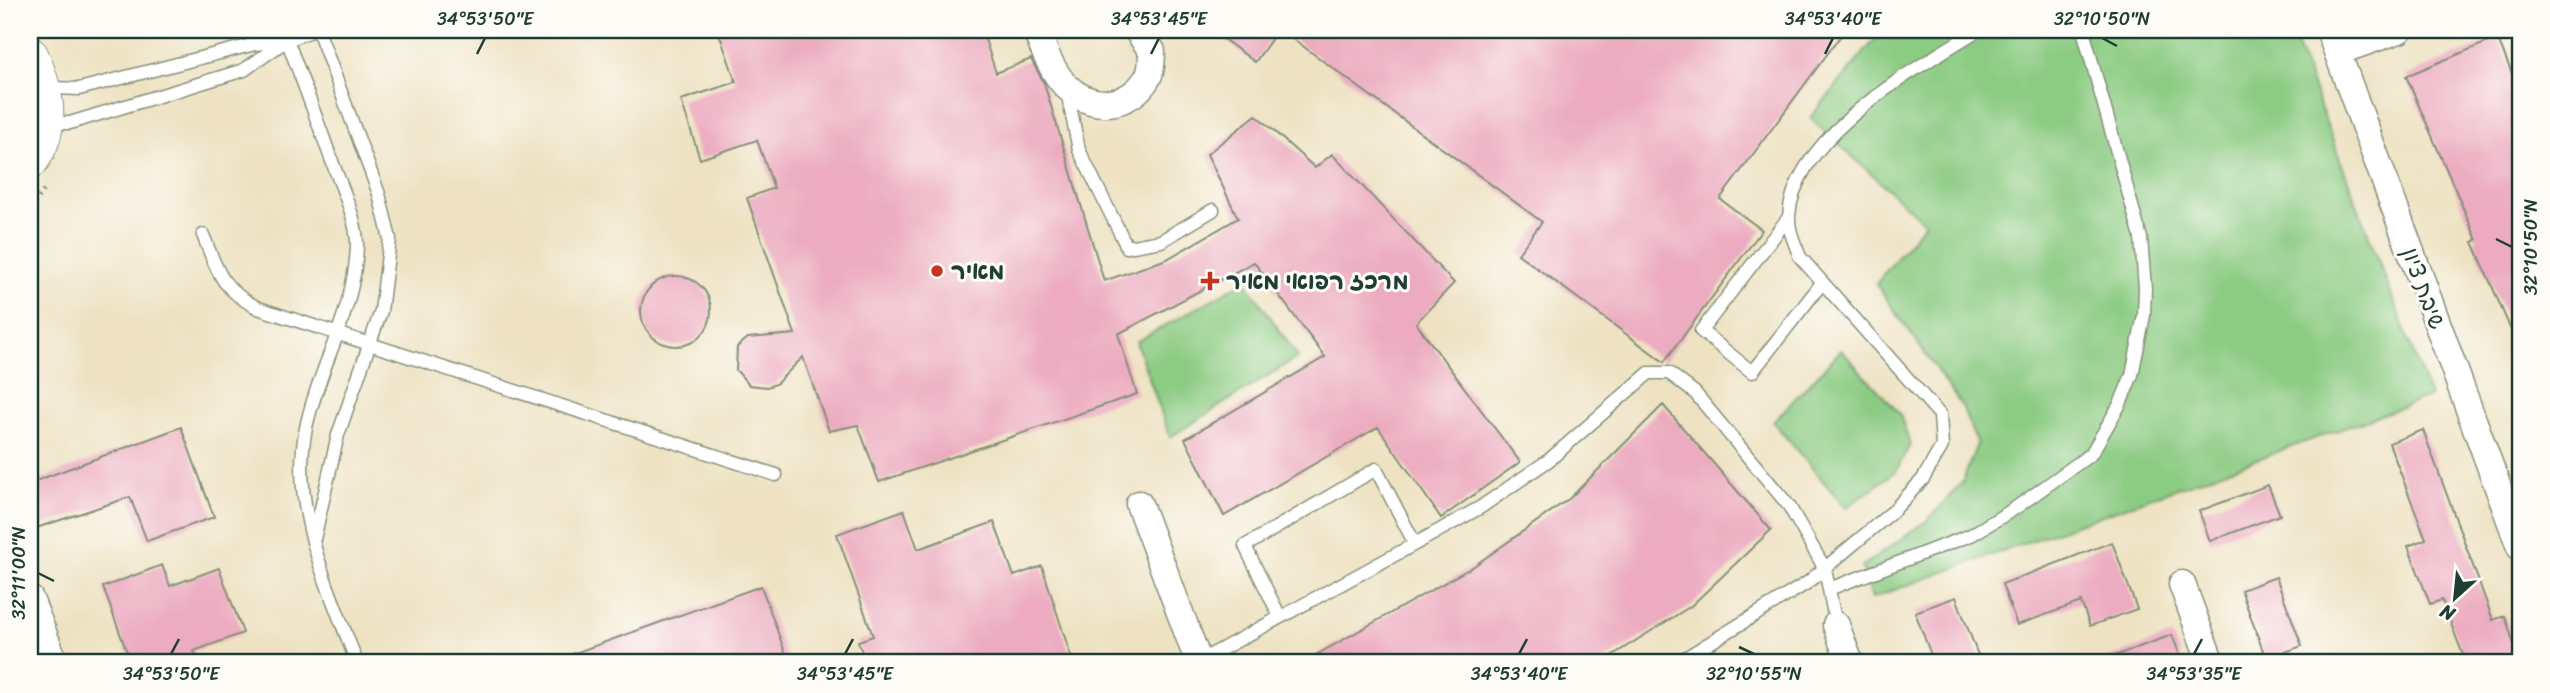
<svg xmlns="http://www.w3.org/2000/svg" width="2550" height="693" viewBox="0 0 2550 693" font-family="Sriracha,'Playpen Sans Hebrew',sans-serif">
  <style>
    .green { fill: #8bcb82; stroke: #55845b; stroke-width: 2 }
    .building { fill: #ecabc0 }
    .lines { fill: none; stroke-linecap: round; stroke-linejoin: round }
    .lane-casing { stroke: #86907b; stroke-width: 15 }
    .street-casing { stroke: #86907b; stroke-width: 29 }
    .secondary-casing { stroke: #86907b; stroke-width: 39 }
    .path { stroke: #86907b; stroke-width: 4.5; stroke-dasharray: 2 5; stroke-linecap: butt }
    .lane { stroke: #fff; stroke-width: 12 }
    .street { stroke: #fff; stroke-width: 26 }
    .secondary { stroke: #fff; stroke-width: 37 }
    .ticks { fill: none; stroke: #1f3d34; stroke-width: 2.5 }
    .poi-dot { fill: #c8321e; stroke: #fdfcf7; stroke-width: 2.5 }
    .labels { text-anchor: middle; stroke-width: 6; stroke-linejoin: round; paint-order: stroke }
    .poi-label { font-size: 23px; font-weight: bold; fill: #1f3d34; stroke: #fdfcf7; text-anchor: start }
    .street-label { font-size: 23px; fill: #1f3d34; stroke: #fdfcf7 }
    .neatline { fill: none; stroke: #1f3d34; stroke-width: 2.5 }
    .ticks-label { font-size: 18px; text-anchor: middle; fill: #1f3d34 }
  </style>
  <rect width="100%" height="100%" fill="#fdfcf7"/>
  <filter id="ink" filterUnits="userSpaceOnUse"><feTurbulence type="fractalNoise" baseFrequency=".0143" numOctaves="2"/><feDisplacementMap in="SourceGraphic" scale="14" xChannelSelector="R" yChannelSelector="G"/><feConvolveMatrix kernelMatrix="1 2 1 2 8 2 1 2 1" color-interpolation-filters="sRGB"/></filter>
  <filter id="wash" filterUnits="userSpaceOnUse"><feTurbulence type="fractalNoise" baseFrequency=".00686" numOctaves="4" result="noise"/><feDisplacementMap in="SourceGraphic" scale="28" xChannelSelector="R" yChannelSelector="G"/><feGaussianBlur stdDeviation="1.57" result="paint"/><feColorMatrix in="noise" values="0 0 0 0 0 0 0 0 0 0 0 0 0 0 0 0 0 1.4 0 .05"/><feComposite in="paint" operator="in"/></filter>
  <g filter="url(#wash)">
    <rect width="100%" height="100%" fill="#eee2c2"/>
    <path class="green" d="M1883 30H2291L2430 397 1872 598 1862 567 1928 520 1962 483 1977 444 1962 406 1876 284 1925 223 1810 118Z
      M1245 281 1298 357 1170 437 1136 342Z
      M1841 350 1900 414 1910 445 1896 471 1846 508 1773 422Z"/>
    <g id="blocks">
      <path class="building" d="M718 30H982L996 73 1031 59 1044 83 1104 281 1167 259 1238 218 1207 154 1256 115 1315 168 1332 154 1454 283 1416 323 1520 462 1441 518 1378 427 1224 516 1185 439 1325 357 1254 262 1118 334 1137 394 879 482 858 425 829 431 803 357 776 384 767 387 749 385 736 370 737 347 748 338 795 334 747 198 774 188 757 140 700 159 681 100 736 82Z
        M1211 30H1278L1255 62Z
        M1281 30H1845L1720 199 1762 230 1664 362 1518 254 1542 222Z
        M2497 38 2520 92V351L2473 242 2477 240 2406 76Z
        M641 311a35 35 0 1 1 70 0a35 35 0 1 1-70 0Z
        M1663 405 1771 530 1691 606 1600 663H1302L1474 566 1570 498Z
        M181 427 214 517 147 541 130 497 30 530V483Z
        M2423 430 2493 620 2505 616 2520 663H2466L2442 600 2430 604 2408 546 2426 539 2389 443Z
        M2268 485 2280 515 2210 541 2199 511Z
        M904 510 918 549 994 522 1014 576 1042 566 1073 663H866L858 641 873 636 837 534Z
        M2112 542 2137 609 2090 626 2081 602 2017 625 2002 584Z
        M162 565 170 586 219 568 243 633 194 651 199 663H131L103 587Z
        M2276 577 2302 646 2266 659 2241 590Z
        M761 586 789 663H556L555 660Z
        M1956 597 1981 663H1934L1915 612Z
        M2172 635 2183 663H2103V660Z"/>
    </g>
  </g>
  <g filter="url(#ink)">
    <use href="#blocks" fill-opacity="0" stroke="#86907b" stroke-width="2"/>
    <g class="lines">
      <defs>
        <path id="lane" d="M287 40C303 81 318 123 333 164 342 189 357 219 357 245 355 313 319 365 306 428 289 509 330 590 357 663
          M48 82 55 88 79 89 255 44 287 40 314 30
          M1067 91 1079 150 1127 247 1161 241 1213 210
          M46 123H70L244 70 284 42
          M1789 217 1701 331 1752 372 1822 283
          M203 235C218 272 221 289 258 308L776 475
          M314 539 338 435 381 311 390 239 379 194 318 30
          M1415 544 1481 507 1549 460 1649 373H1669L1695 393 1789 506 1825 569 1836 625
          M1829 589 1971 535 2014 509 2091 454 2120 404 2132 375 2144 315 2145 288 2141 238 2083 30
          M1198 662 1415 544 1376 469 1245 546 1280 617
          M1677 663 1807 583 1892 512 1923 479 1942 446 1940 415 1800 257C1795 244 1788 230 1789 216 1794 135 1916 69 1978 30"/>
        <path id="street" d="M1036 30C1043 48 1052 72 1066 86 1092 111 1129 109 1148 77 1152 70 1152 58 1152 51L1137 30
          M2329 30 2520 547
          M2337 52 2399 30
          M1139 504 1199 663
          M2182 584 2211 663
          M30 599 55 663
          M1836 625 1850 663"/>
        <path id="secondary" d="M30 56C45 90 54 127 30 160"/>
      </defs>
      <use href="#lane" class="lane-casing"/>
      <use href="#street" class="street-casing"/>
      <use href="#secondary" class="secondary-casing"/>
      <path class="path" d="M30 209 44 190"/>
      <use href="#lane" class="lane"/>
      <use href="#street" class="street"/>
      <use href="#secondary" class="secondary"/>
    </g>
  </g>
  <path class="ticks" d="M2102 38 2117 46M477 54 485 38M1151 54 1159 38M1825 54 1833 38M2496 239 2512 247M38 573 54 581M1739 647 1754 654M171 654 179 639M845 654 853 639M1519 654 1527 639M2194 654 2202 639"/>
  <g class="poi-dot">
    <circle cx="937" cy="271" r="7"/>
    <path d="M1206.5 270.5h7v7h7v7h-7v7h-7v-7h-7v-7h7z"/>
  </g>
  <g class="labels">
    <g class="poi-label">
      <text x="951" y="279">מאיר</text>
      <text x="1226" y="289">מרכז רפואי מאיר</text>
    </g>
    <g class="street-label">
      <text transform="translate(2424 288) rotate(70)" y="8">שיבת ציון</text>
    </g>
  </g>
  <rect width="2550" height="693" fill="none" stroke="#fdfcf7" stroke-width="77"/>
  <g transform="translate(2455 598) rotate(207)" stroke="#fdfcf7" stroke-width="5" paint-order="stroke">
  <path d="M0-5L12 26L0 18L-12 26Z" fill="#1f3d34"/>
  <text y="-10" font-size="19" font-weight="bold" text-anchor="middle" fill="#1f3d34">N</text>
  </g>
  <rect x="38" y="38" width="2474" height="616" class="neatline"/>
  <g class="ticks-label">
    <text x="485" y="25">34°53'50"E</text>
    <text x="1159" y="25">34°53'45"E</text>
    <text x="1833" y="25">34°53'40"E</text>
    <text x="2102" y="25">32°10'50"N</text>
    <text transform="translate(2531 247) rotate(-90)" y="6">32°10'50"N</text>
    <text transform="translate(19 573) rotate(-90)" y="6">32°11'00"N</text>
    <text x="171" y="680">34°53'50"E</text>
    <text x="845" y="680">34°53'45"E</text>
    <text x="1519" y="680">34°53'40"E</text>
    <text x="1754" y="680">32°10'55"N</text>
    <text x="2194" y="680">34°53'35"E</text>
  </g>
</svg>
